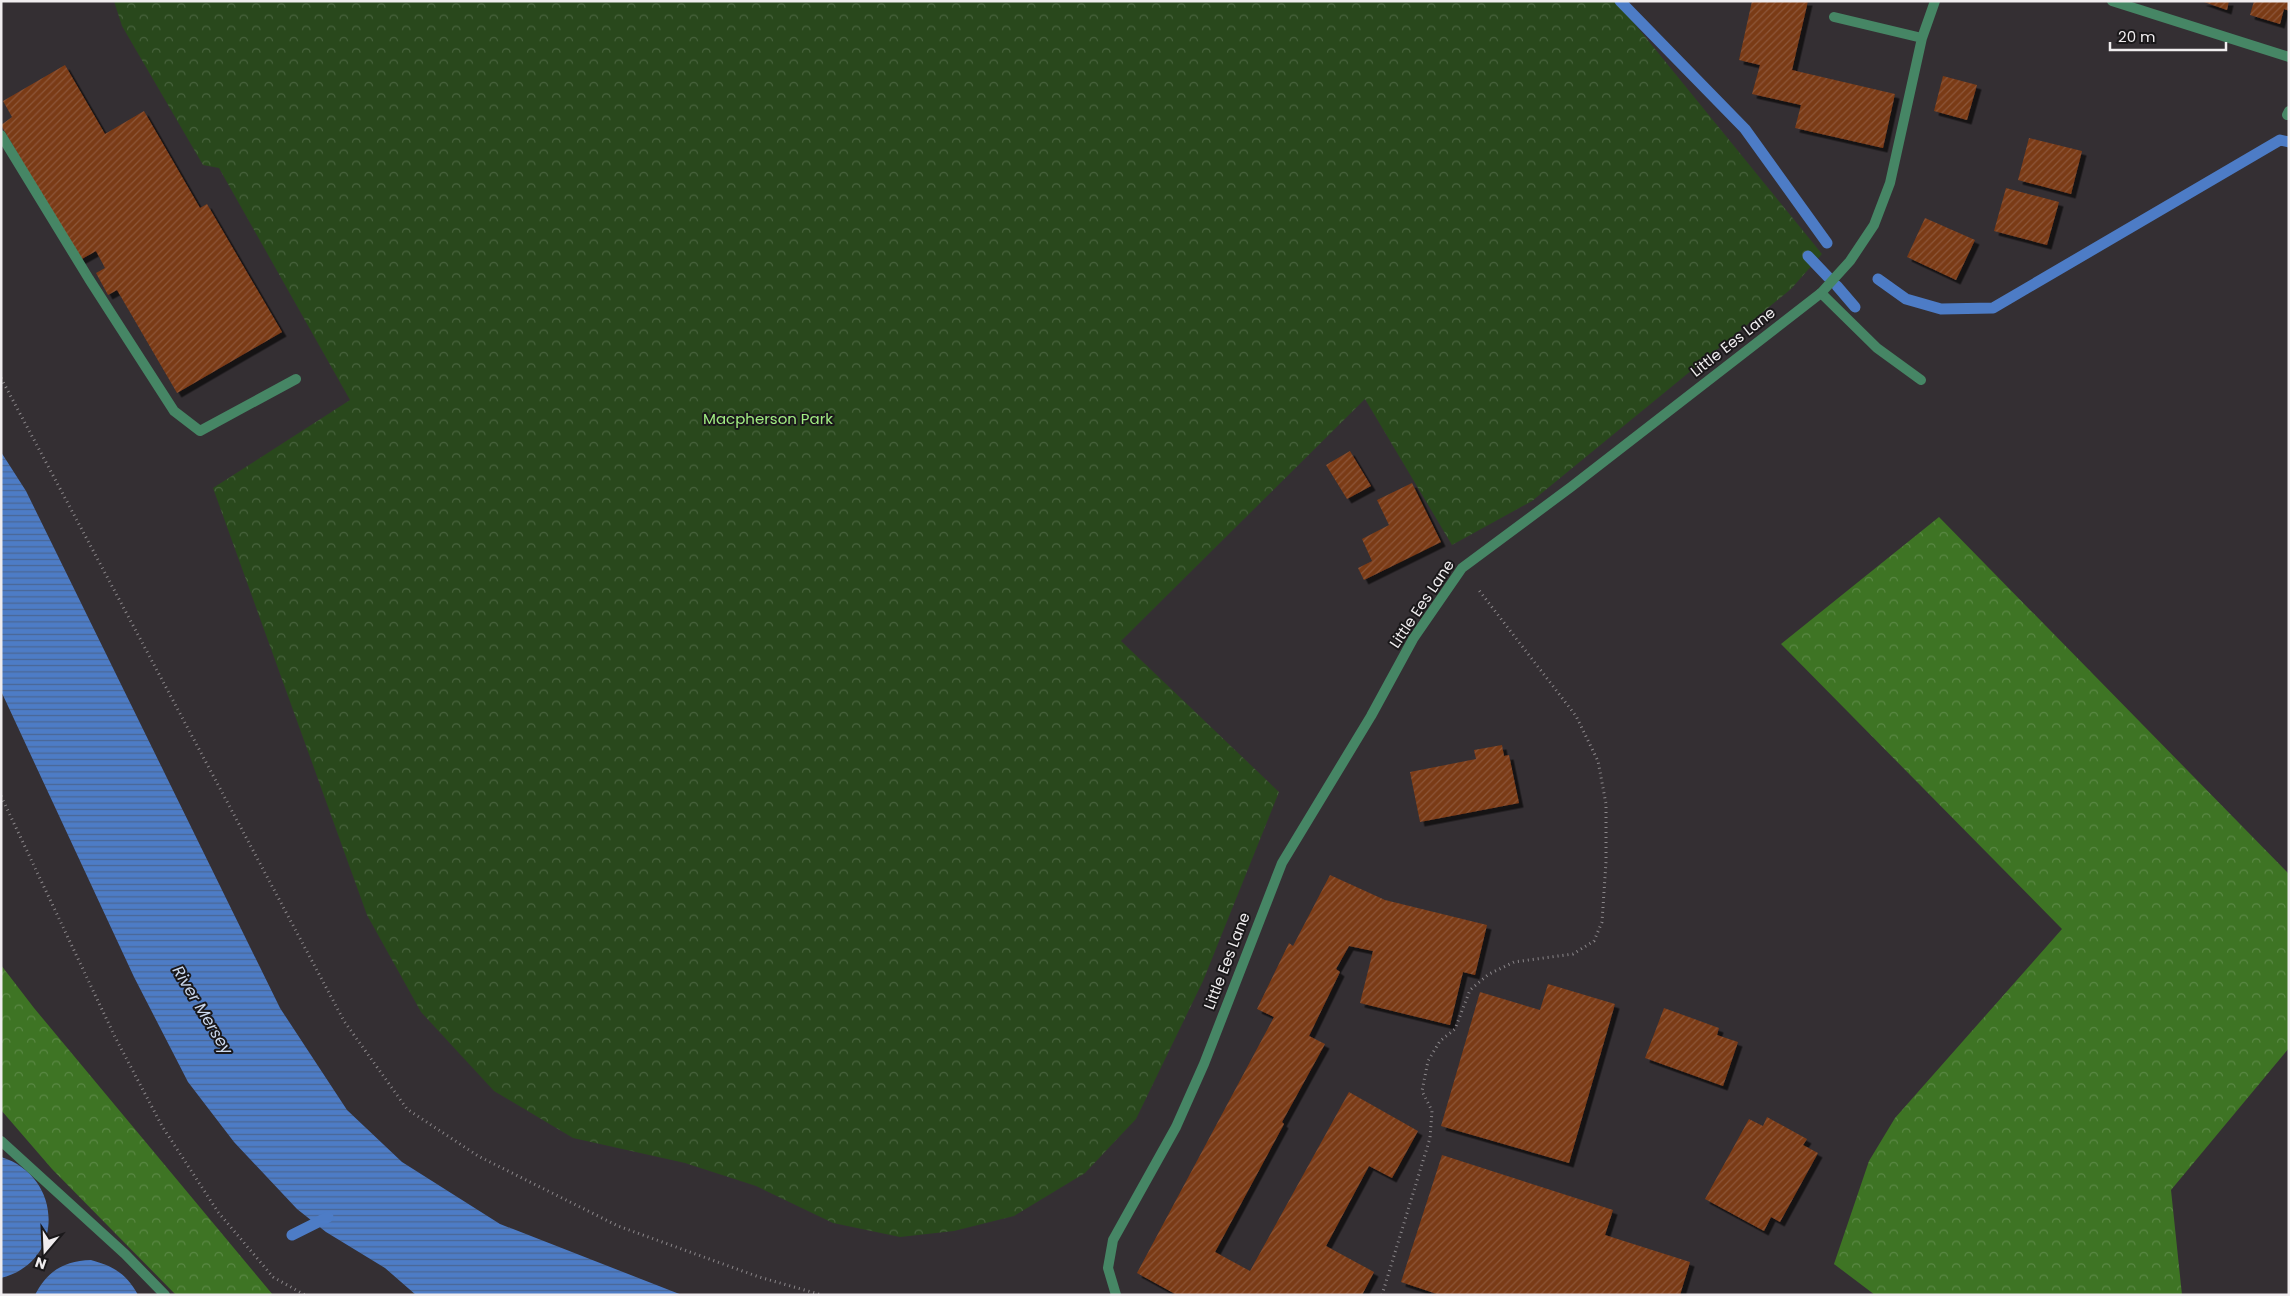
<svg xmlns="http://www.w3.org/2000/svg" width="2290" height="1296" viewBox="0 0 2290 1296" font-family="Poppins,sans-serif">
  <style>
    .forest { fill: url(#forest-crowns) }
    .park { fill: url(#park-crowns) }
    .water { fill: url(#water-rules) }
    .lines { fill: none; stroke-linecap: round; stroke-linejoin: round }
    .stream { stroke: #4d7cc6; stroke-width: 11 }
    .building { fill: url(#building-hatch); filter: url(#shadow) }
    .path { stroke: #8b878a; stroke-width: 3; stroke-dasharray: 1 4; stroke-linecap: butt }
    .service { stroke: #468665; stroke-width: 10 }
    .minor { stroke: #468665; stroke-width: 10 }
    .labels { text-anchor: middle; stroke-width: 4; stroke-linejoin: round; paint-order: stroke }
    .street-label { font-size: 15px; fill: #f0edef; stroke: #1a181a }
    .park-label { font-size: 15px; fill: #a1ec83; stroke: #1a181a }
    .water-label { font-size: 16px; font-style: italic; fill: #cbd8ed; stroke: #1a181a }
  </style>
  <defs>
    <pattern id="forest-crowns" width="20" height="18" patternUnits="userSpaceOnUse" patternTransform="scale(1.25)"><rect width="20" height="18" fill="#3e7424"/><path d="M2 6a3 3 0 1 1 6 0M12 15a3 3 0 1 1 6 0" fill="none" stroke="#5a8844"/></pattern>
    <pattern id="park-crowns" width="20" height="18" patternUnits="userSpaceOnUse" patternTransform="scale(1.25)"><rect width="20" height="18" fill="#29481c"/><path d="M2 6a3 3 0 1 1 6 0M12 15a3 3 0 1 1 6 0" fill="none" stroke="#48633d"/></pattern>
    <pattern id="water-rules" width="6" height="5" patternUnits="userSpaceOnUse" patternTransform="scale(1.25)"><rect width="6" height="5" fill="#4d7cc6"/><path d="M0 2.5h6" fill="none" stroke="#4b6794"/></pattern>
    <pattern id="building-hatch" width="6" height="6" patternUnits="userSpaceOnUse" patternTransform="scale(1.25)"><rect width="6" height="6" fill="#7a3a17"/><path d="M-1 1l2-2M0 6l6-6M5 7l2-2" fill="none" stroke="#8d5739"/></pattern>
    <filter id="shadow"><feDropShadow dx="4.5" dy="4.5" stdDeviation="0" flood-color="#0009"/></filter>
  </defs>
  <rect width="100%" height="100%" fill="#342f33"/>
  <path class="forest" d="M1939 517 2289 874V1048L2171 1190 2182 1295H1875L1834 1264 1869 1161 1895 1118 2062 929 1781 644Z
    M1 965 34 1008 273 1295H176L52 1169 1 1110Z"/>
  <path class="park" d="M114 1H1616L1822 254 1791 289 1532 501 1452 545 1365 399 1121 641 1279 792 1203 981 1136 1119 1085 1173 1014 1216 954 1231 900 1237 833 1223 756 1186 685 1163 573 1138 494 1091 421 1012 367 915 213 488 350 400 219 168 203 165 122 26Z"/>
  <path class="water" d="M1 452 26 491 280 1008 347 1110 402 1162 500 1224 682 1295H416L385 1268 326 1232 297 1209 234 1142 188 1082 134 977 1 691Z
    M1 1157C63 1176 66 1262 1 1278Z
    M91 1260C113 1266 127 1274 138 1295H35C47 1271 64 1261 91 1260Z"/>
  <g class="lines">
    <path class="stream" d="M1620 1 1745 129 1827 243
      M1808 256 1828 277
      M1878 279 1906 299 1941 309 1993 308 2280 140 2289 142
      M1837 286 1855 307
      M292 1235 328 1217"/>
  </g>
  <path class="building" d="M1752 1H1808L1792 70 1895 94 1883 148 1795 128 1801 105 1752 94 1760 65 1739 60Z
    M2201 1H2229L2227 10Z
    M2254 1H2289V11L2284 9 2280 24 2250 15Z
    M65 65 105 134 144 111 200 208 207 204 282 332 177 393 117 290 108 295 96 273 105 268 96 251 80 260 1 125 12 117 3 101Z
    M1943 76 1977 85 1967 120 1934 111Z
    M2029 138 2082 151 2071 194 2018 180Z
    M2006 188 2059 202 2047 245 1994 231Z
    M1925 218 1975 240 1956 280 1907 257Z
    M1350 451 1371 486 1347 499 1326 465Z
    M1412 483 1441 542 1364 580 1358 568 1372 561 1362 539 1389 525 1377 500Z
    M1502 745 1504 756 1509 755 1519 803 1420 822 1410 772 1476 759 1474 750Z
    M1330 875 1385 900 1487 925 1475 975 1463 972 1450 1025 1360 1003 1373 951 1349 946 1336 969 1340 972 1309 1036 1325 1044 1282 1122 1284 1124 1215 1252 1250 1271 1349 1092 1418 1131 1392 1178 1369 1166 1326 1246 1374 1272 1362 1295H1177L1137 1273 1274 1017 1257 1009 1289 943 1293 946Z
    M1548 984 1615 1004 1569 1163 1441 1126 1480 992 1540 1010Z
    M1664 1008 1719 1028 1717 1035 1738 1042 1723 1086 1645 1058Z
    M1767 1117 1807 1139 1803 1145 1818 1153 1780 1222 1771 1217 1764 1231 1705 1199 1749 1119 1763 1126Z
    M1442 1155 1613 1210 1605 1235 1690 1262 1680 1295H1440L1401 1282Z"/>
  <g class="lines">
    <path class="path" d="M1 378 344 1021 407 1109 478 1156 618 1226 759 1277 822 1295
      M1 796 115 1037 162 1126 218 1212 273 1277 305 1295
      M1382 1295 1430 1138 1432 1111 1422 1091 1428 1061 1440 1041 1455 1029 1470 990 1489 974 1514 962 1573 954 1594 941 1602 922 1606 862V804L1598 761 1576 716 1478 589"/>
    <path class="service" d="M2112 1 2289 57
      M2287 115 2289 111
      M1 135 89 279 174 411 200 431 296 379
      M1821 293 1877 348 1921 380
      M1 1141 125 1254 165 1295"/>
    <path class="minor" d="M1834 17 1922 38
      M1116 1295 1108 1268 1113 1240 1176 1127 1204 1064 1282 863 1371 716 1413 639 1462 568 1571 487 1821 293 1850 261 1874 225 1890 183 1922 38 1935 1"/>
  </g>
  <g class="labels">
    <g class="street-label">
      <text transform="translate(1733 342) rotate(-38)" y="5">Little Ees Lane</text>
      <text transform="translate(1422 604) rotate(-56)" y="5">Little Ees Lane</text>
      <text transform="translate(1227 961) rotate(-69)" y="5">Little Ees Lane</text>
    </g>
    <g class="park-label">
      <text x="768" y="424">Macpherson Park</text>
    </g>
    <g class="water-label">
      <text transform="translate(203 1010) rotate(59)" y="6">River Mersey</text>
    </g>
  </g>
  <rect width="2290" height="1296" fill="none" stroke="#f0edef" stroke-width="5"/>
  <g transform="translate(45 1251) rotate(199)" stroke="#1a181a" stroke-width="4" paint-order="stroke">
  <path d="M0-4L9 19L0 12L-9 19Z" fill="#f0edef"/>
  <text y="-8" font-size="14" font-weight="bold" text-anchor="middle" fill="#f0edef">N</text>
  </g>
  <path d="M2110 42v8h116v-8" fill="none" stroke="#f0edef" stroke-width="2.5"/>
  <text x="2118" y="42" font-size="15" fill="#f0edef" stroke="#1a181a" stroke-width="4" paint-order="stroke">20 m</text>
</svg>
